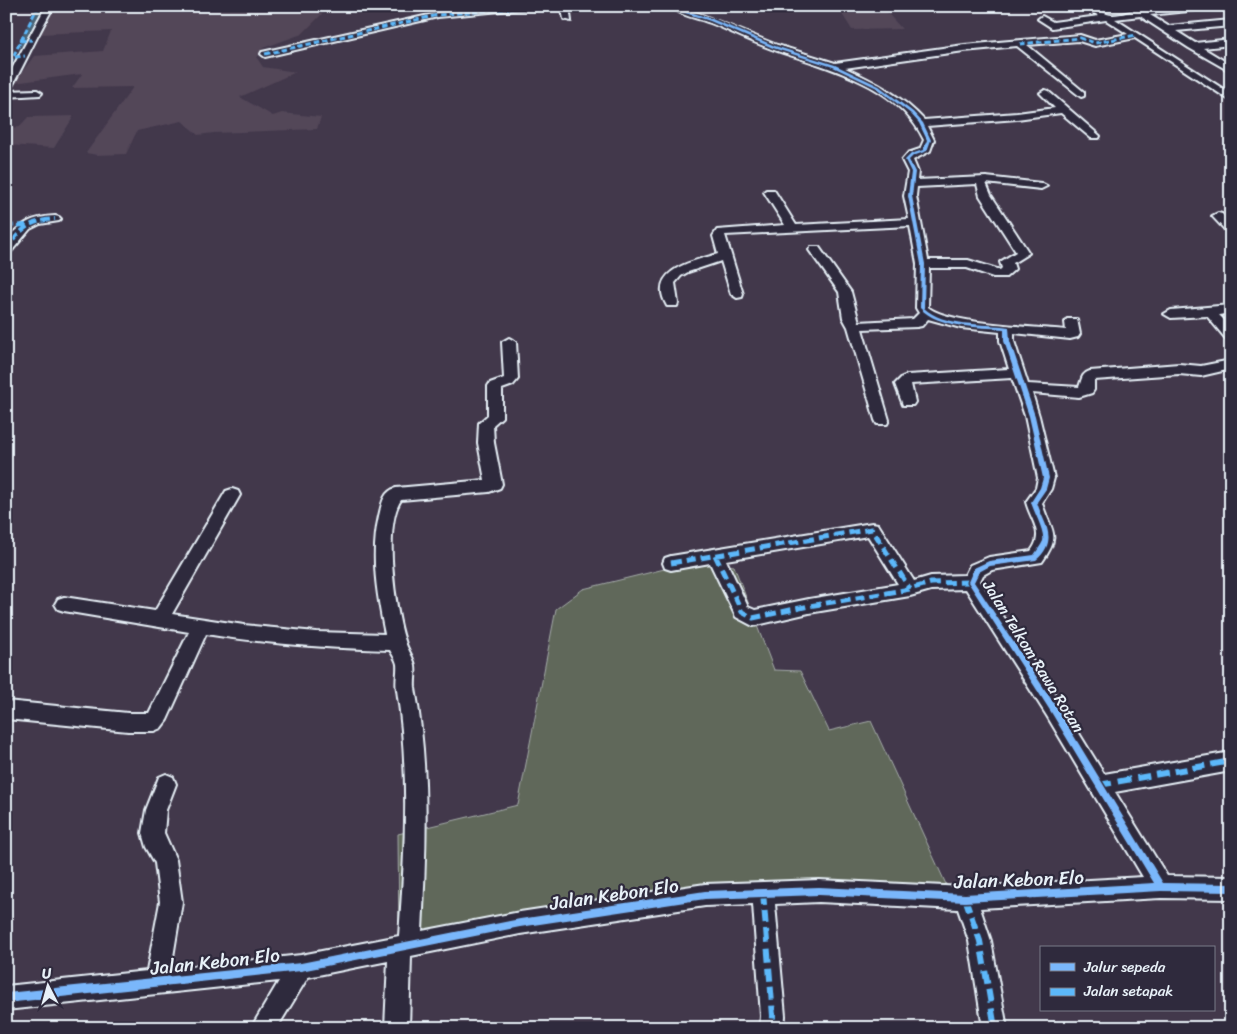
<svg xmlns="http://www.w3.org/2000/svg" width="1237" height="1034" viewBox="0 0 1237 1034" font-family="Sriracha,sans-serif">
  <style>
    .built { fill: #524658 }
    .green { fill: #61675a; stroke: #a4aca9 }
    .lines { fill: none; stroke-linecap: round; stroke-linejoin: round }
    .canal { fill: #4a6274; fill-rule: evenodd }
    .minor-casing { stroke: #e8f1f8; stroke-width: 4 }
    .minor { fill: #2f2a3d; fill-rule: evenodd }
    .quiet-far3 { stroke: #5cb8fa; stroke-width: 3; stroke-dasharray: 5.5 3; stroke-linecap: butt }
    .quiet-far2 { stroke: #5cb8fa; stroke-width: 4; stroke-dasharray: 8 4; stroke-linecap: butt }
    .quiet-far1 { stroke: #5cb8fa; stroke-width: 5; stroke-dasharray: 10 5; stroke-linecap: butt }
    .quiet { stroke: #5cb8fa; stroke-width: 6; stroke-dasharray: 13 6; stroke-linecap: butt }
    .cycleway-casing { stroke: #2f2a3d; stroke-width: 3 }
    .cycleway { fill: #7ab7fb; fill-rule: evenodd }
    .labels { text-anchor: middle; stroke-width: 4.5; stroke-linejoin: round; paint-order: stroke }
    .street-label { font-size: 16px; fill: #e8f1f8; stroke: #2f2a3d }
    .near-street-label { font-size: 19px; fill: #e8f1f8; stroke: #2f2a3d }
  </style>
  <rect width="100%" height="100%" fill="#42384b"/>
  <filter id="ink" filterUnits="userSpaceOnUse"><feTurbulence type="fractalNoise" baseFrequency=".02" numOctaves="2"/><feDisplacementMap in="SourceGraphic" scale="10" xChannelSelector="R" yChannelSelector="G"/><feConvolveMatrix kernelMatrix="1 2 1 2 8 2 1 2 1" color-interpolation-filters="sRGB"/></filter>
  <g filter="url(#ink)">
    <path class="built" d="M56 6H362L326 10 302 34 263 48 257 58 263 67 296 72 240 97 273 116 282 113 321 117 317 129 214 133 198 135 182 121 137 131 126 154 97 155 86 153 133 87 72 88 82 74 14 83 34 56 103 51 111 31 40 34Z
      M837 6H881L902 29 852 30Z
      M74 116 54 148 6 145V128L19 127 28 117Z"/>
    <path class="green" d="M697 561 734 566 774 670 800 671 829 731 871 721 950 893 592 908 399 944 398 834 518 805 556 609 583 589Z"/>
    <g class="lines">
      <path class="canal" d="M37 6H45L31 34 28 49 19 66H13L12 64 20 49 23 34Z"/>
      <defs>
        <path id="minor" d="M46 6H54C38 33 26 61 11 88L6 91V80Z
          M504 6H537L533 8 438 17 265 57 261 54 262 52 438 13Z
          M561 6H569L571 21 564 19Z
          M671 6H680L777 45 835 63 964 45 1080 35 1095 40 1128 34 1106 20 1052 28 1038 19 1042 16 1053 22 1099 16 1084 6C1094 6 1098 10 1107 14 1115 17 1131 12 1138 9L1143 10 1186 6H1219L1215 8 1150 15 1168 26 1231 20V26L1176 31 1195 43 1231 39V45L1203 48 1231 65V72L1189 48 1140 16 1115 19 1231 94V101L1135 38 1095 46 1079 41 1027 45 1084 92V96L1081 97 1017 46 964 51 845 68C874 81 902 96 924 120L1017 113 1055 108 1040 93 1045 90 1048 91 1100 136 1099 138H1091L1061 113 1017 119 927 126 934 140 930 151 913 160 918 172 917 180 986 177 1041 183 1047 186 1041 189 986 183 991 195 1029 253 1013 263 1015 269 1006 277H993L967 268H929L928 307C946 324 1038 327 1066 330L1065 322 1067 319H1077L1080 334 1078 337 1070 339 1014 333V341L1028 384 1079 387C1082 380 1081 374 1090 371L1179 364 1201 366 1231 360V369L1201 376 1179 374 1094 380V390L1092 393 1079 397 1032 393 1039 416 1054 478 1051 489 1042 503C1050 531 1063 533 1042 562L992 570 983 575 980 581 1061 704 1104 774 1231 752V771L1115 792 1167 876 1231 877V899L1161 898 980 908 991 941 1007 1028H983L969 941 958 909 819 902 775 904 785 1016 784 1028H760L761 1016 753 904 705 906 520 934 411 956 409 1028H385L388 961 308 977 277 1028H251L279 981 6 1010V986L147 971 160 902 155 863 146 847 142 833 146 810 159 777 166 774 173 777 176 784 166 810 164 833 176 860 182 902 171 969 301 955 399 936C405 854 410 772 397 690 395 682 398 672 397 664 396 659 392 654 390 650 328 648 267 644 206 634L167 720 161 728 154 731H128L6 719V701L128 713H149L189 632 64 611 58 609 55 604 58 599 64 597 155 611 226 491 232 489 238 491 240 495 172 614 244 625 316 632 385 634C377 595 370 555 379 516 382 504 383 492 396 488L485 480 478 443 479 423 488 415V386L490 383 504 378 502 342 509 338 516 342 518 379 513 385 502 389V417L493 425 494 443 502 484 500 488 489 492 401 500C383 526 395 611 405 641 407 649 412 655 414 662 417 670 414 680 415 688 430 769 426 850 422 931L520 912 705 884 819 880 965 887 1143 877 1047 716 966 589 931 590 910 596 809 613 753 626 736 617 710 563 671 570 665 568 663 563 665 558 671 556 872 523 878 524 914 581 931 576 965 575 970 565 989 557 1031 551C1045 533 1031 521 1026 502L1036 488 1038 478 1025 416 1012 378 911 384 915 402 913 405H903L895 384 902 377 907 375 1009 369 1000 341V332L961 328 928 319 922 326 917 327 862 329 889 420 887 424H877L875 420 848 327 843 318 839 292 809 250 811 247H819L851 292 859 322 913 319 919 313 916 308 917 264 910 226 725 235 743 294 742 297 737 298 731 294 721 261 688 272 681 276 675 283 678 303 677 306H667C646 270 694 261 718 254L713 236 717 230 785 225 764 192 766 190H774L796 225 909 219 904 196 908 172 902 160 908 153 920 149 924 140C897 83 826 68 772 49 752 42 732 32 713 24 699 18 681 17 671 6ZM977 184 980 196 1016 252 1000 262 1002 268 1000 270 968 260H928L916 196 917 187ZM868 536 898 584 809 599 755 610 748 607 726 560Z
          M37 90 42 93 40 95 6 97V91Z
          M1218 213 1222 214 1231 223V233L1227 232 1212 216Z
          M55 216 59 217 61 219 59 221 40 224 30 229 10 253 6 254V241C20 223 33 217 55 216Z
          M1231 305V313L1219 315 1231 327V340L1226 339 1207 316 1171 318 1164 314 1171 310Z"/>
      </defs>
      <use href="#minor" class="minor-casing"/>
      <use href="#minor" class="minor"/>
      <path class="quiet-far3" d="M20 41 32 40
        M1020 44 1080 38 1095 43 1136 35
        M265 54 438 15 533 6
        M15 57 25 56
        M1225 66 1231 65
        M6 71 38 6"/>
      <path class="quiet-far2" d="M6 226 26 225
        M6 250C21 229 28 221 55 219"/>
      <path class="quiet-far1" d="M715 555 742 612 753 618 809 606 910 589 931 583 971 582
        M671 563 872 529 910 589"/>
      <path class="quiet" d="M1099 785 1231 761
        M763 892 773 1016 772 1028
        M965 898 980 941 995 1028"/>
      <defs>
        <path id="cycleway" d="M674 6H677L681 9 712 19 775 46 835 65 879 86 913 112 923 123 931 140 927 151 913 156 909 160 915 172 912 196 925 264 924 308C944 327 983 323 1009 327L1010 341 1035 416 1049 478 1046 489 1037 502C1041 518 1054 532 1046 548 1044 552 1040 557 1036 560L990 566 979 572 974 582 1057 708 1163 883 1231 884V892L1161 891 965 902 819 895 705 899 520 927 301 971 6 1003V993L301 963 520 919 705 891 819 887 965 894 1154 883 1051 712 968 582 974 568 989 561 1034 555C1037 550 1041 546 1043 541 1045 531 1034 513 1031 502L1040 488 1043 478 1029 416 1004 341V329C979 327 938 328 920 308L921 264 908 196 911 172 905 160 911 154 923 150 927 140 919 123 911 114 877 88 833 67 773 48 710 21 679 11Z"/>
      </defs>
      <use href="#cycleway" class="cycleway-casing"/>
      <use href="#cycleway" class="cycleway"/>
    </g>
  </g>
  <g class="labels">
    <g class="street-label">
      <text transform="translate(1034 656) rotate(58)" y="6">Jalan Telkom Rawa Rotan</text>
    </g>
    <g class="near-street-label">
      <text transform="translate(1019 879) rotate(-2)" y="7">Jalan Kebon Elo</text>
      <text transform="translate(614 894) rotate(-8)" y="7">Jalan Kebon Elo</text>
      <text transform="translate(215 961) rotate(-6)" y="7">Jalan Kebon Elo</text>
    </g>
  </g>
  <rect width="1237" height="1034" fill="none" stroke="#2f2a3d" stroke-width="25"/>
  <rect x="12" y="12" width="1212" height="1009" fill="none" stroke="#e8f1f8" stroke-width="2" filter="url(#ink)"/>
  <rect x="1040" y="946" width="175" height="65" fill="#2f2a3d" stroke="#797a88"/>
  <rect x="1050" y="963" width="25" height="8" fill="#7ab7fb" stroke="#797a88"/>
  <text x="1084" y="972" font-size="15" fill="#e8f1f8">Jalur sepeda</text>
  <rect x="1050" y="988" width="25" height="8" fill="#5cb8fa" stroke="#797a88"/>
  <text x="1084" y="996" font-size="15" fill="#e8f1f8">Jalan setapak</text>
  <g transform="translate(48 986) rotate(354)" stroke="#2f2a3d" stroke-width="4" paint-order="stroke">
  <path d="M0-4L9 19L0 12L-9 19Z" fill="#e8f1f8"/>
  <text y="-8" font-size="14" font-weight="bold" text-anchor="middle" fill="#e8f1f8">U</text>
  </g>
</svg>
